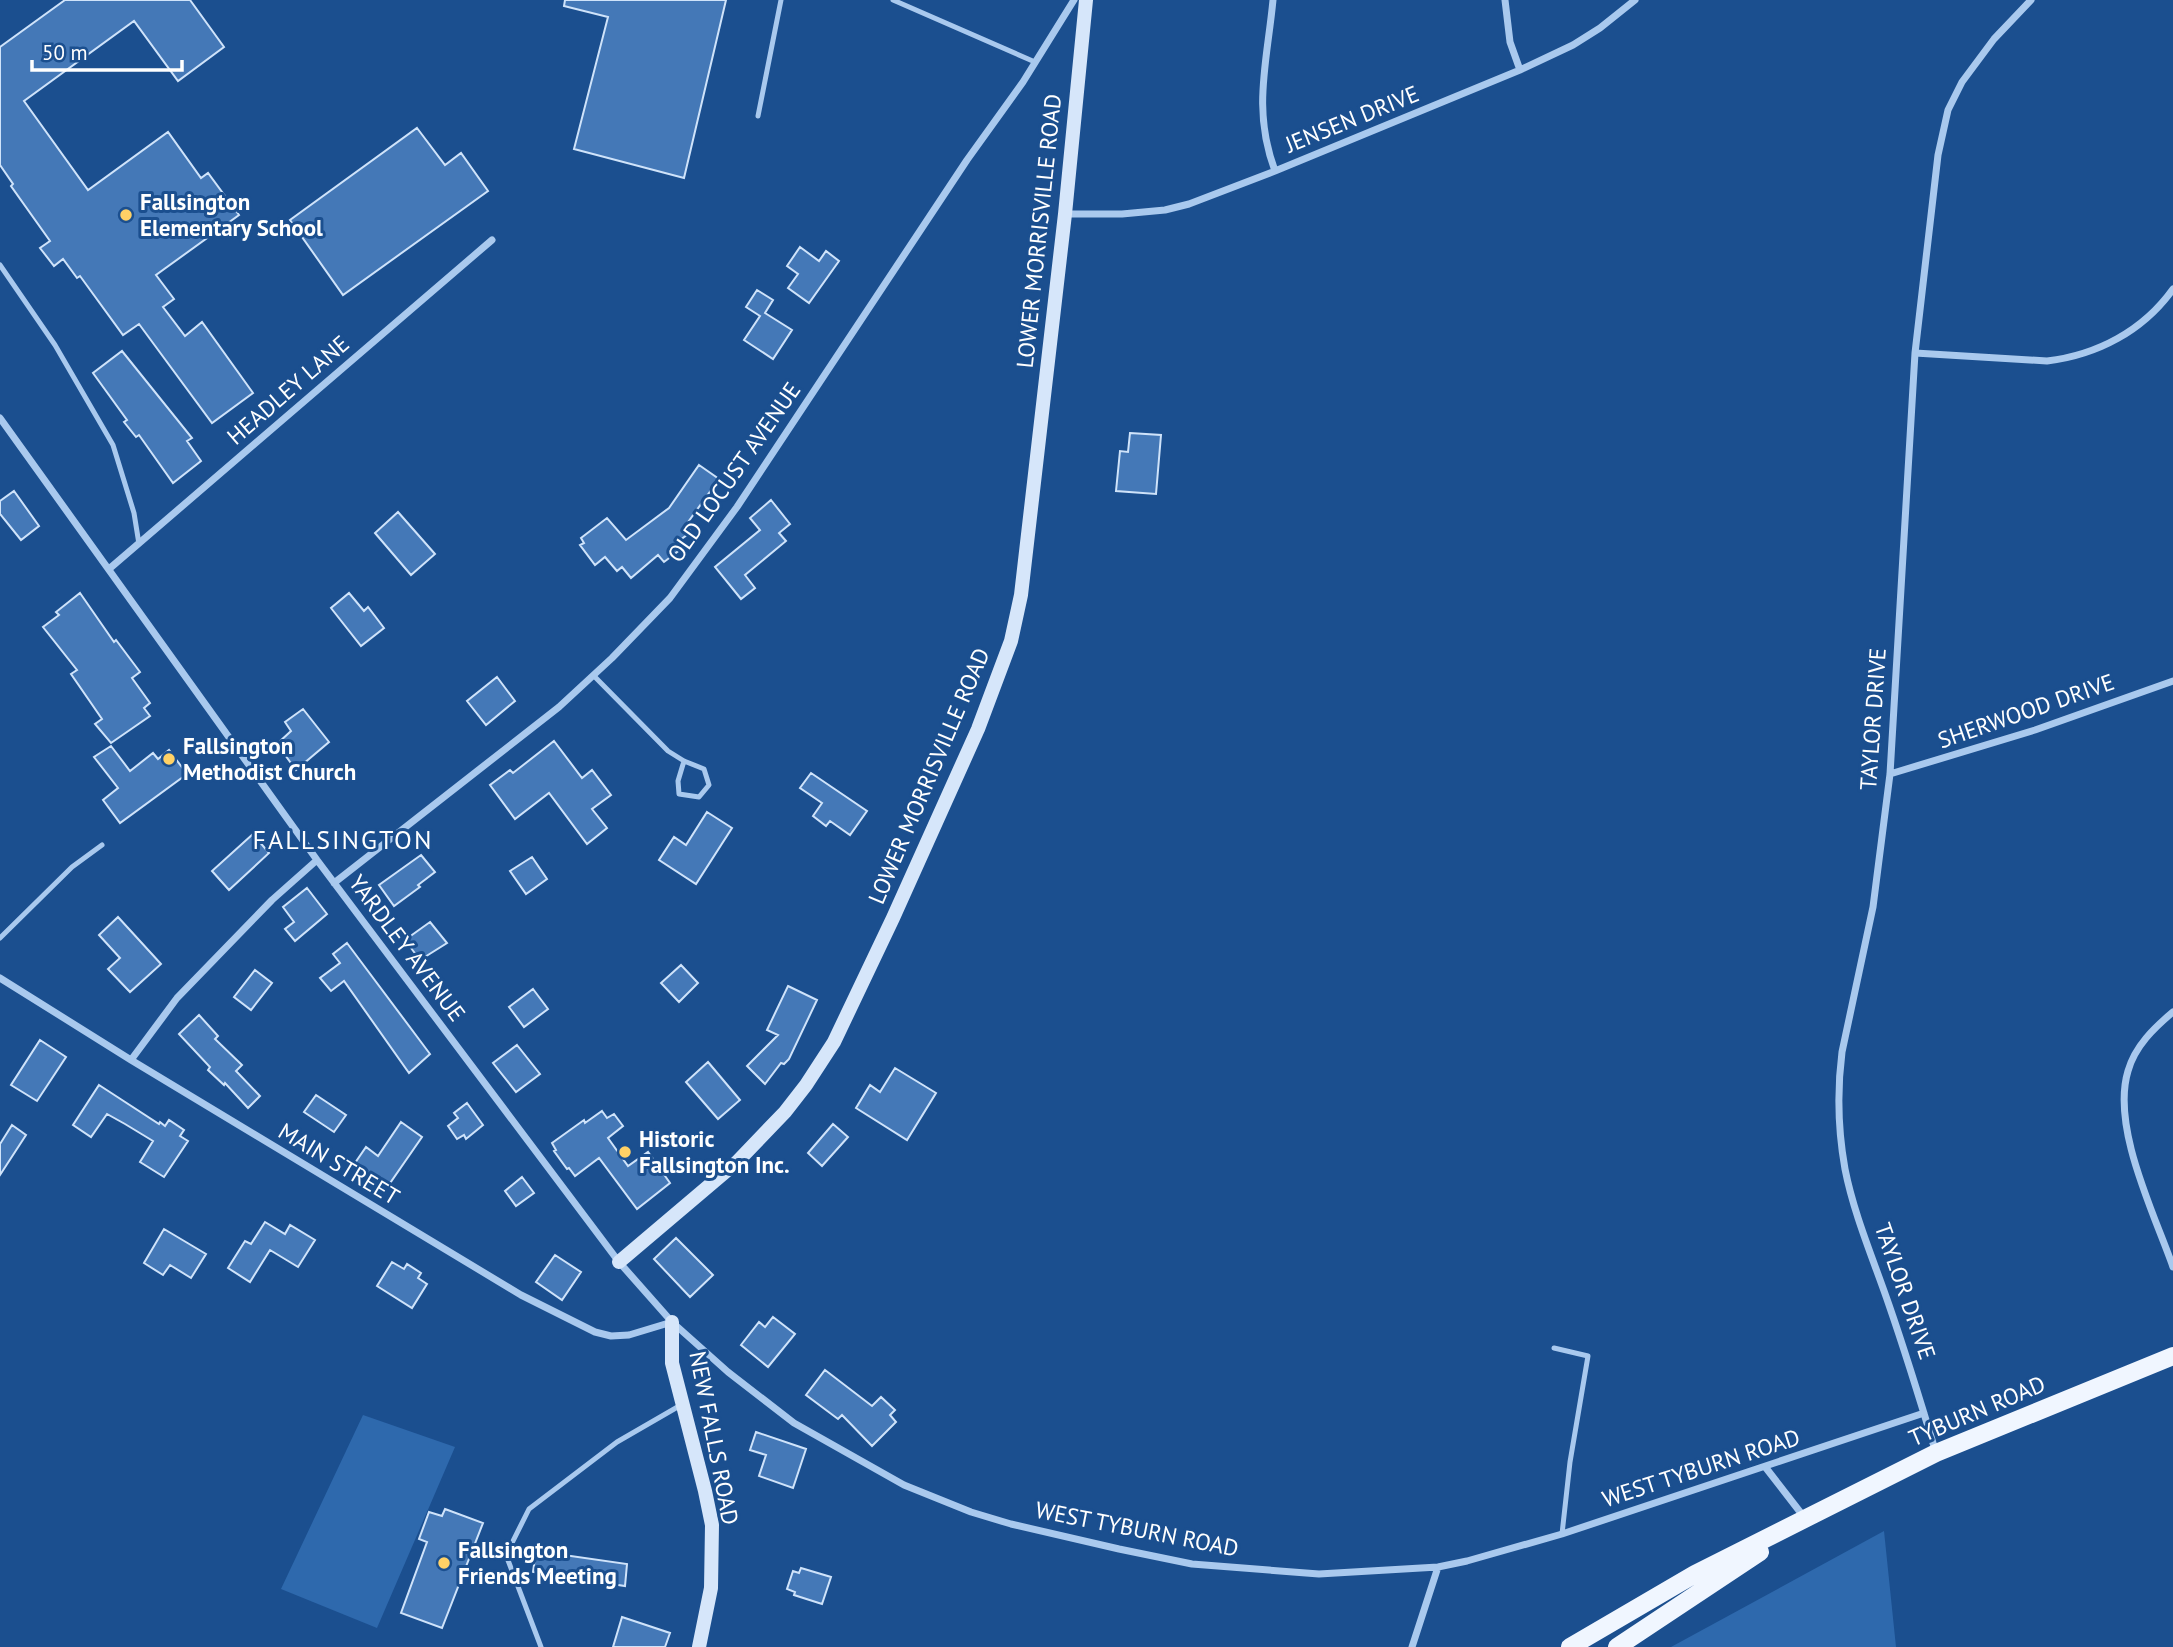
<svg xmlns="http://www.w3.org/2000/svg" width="2173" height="1647" viewBox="0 0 2173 1647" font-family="'PT Sans',sans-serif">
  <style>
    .green { fill: #2e69ad }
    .building { fill: #4478b7; stroke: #cfe3fa; stroke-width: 2 }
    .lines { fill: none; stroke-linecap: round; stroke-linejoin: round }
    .lane { stroke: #a9c9ee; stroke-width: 5 }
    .street { stroke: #a9c9ee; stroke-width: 7 }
    .secondary { stroke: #d6e6fa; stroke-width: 14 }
    .primary { stroke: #f0f6ff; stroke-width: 18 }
    .poi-dot { fill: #ffd166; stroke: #1b4f8f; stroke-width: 2.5 }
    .labels { text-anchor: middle; stroke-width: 6; stroke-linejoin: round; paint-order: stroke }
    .street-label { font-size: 23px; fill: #fff; stroke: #1b4f8f }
    .poi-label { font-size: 23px; font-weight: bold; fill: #fff; stroke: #1b4f8f; text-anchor: start }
    .quarter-label { font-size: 26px; letter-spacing: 2px; fill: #fff; stroke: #1b4f8f }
  </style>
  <rect width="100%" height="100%" fill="#1b4f8f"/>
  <path class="green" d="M363 1415 455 1447 377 1628 281 1589Z
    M1884 1531 1896 1647H1671Z"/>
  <path class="building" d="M65 0H190L224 47 178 81 134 21 24 101 88 190 168 132 201 178 208 173 239 215 156 275 174 299 163 307 185 336 202 322 253 393 212 423 139 324 123 335 80 276 77 278 63 259 54 266 40 248 50 241 11 186 13 184 0 165V47Z
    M565 0H726L684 178 574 149 608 17 564 6Z
    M417 128 445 165 461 153 488 191 343 295 290 220Z
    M800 247 819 261 826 251 839 261 809 303 788 288 798 274 787 266Z
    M757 290 773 300 765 313 792 330 773 359 744 340 760 316 746 307Z
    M122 351 192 438 187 441 201 461 173 483 139 435 136 437 124 422 127 420 93 373Z
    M1130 433 1161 435 1156 494 1116 491 1120 451 1128 452Z
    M699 465 719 479 686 525 691 532 676 543 681 549 664 562 658 555 631 578 622 567 617 571 605 557 595 565 580 545 584 543 581 538 607 518 626 540 669 508Z
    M14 491 39 526 21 540 0 514V501Z
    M771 500 790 524 779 533 786 541 745 575 755 588 741 599 715 567 760 530 750 518Z
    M398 512 435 554 411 575 375 533Z
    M80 593 114 642 116 640 140 672 132 678 150 703 144 708 150 716 111 743 95 724 102 719 71 674 77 670 43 627 59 615 56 612Z
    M349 593 364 611 368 607 384 628 361 646 331 608Z
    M497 677 515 701 486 725 467 701Z
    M303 709 329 742 296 770 277 744 291 731 285 722Z
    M554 741 582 778 592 770 611 795 592 809 607 828 587 844 549 793 515 819 490 785 510 770 513 773Z
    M111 746 130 771 153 753 158 759 169 750 187 774 120 823 103 800 118 788 94 757Z
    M811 773 867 811 850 835 830 821 826 826 813 816 822 803 800 788Z
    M707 812 732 828 696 884 659 860 674 837 686 845Z
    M253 834 269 853 229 890 212 871Z
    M421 855 435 872 418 885 420 887 394 906 379 885Z
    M532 857 547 879 526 894 510 871Z
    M307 888 327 914 295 941 285 929 294 922 283 907Z
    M118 917 161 964 130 992 108 969 120 958 99 935Z
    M430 922 447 943 420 960 405 940Z
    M347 943 430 1054 409 1073 344 981 331 991 320 978 340 963 333 954Z
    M681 965 698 983 679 1002 661 983Z
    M255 970 272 983 251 1010 234 997Z
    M788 986 817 1000 789 1059 784 1064 781 1063 765 1084 747 1066 778 1035 767 1030Z
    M533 989 548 1009 524 1027 509 1007Z
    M199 1015 218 1036 215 1039 242 1065 236 1071 260 1096 248 1108 225 1083 224 1085 208 1070 210 1067 179 1034Z
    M40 1040 66 1057 37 1101 11 1085Z
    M517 1045 540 1074 516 1092 493 1063Z
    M708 1062 740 1100 718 1119 686 1082Z
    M895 1068 936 1093 907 1140 856 1108 870 1085 880 1092Z
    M99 1085 159 1124 160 1122 165 1126 169 1120 184 1130 180 1136 188 1141 164 1177 140 1162 153 1141 125 1124 107 1114 91 1137 73 1125Z
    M316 1095 346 1115 334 1132 304 1112Z
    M467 1103 483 1125 466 1139 464 1135 457 1139 448 1126 458 1118 454 1113Z
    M602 1111 607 1118 614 1114 623 1126 608 1138 628 1166 648 1152 670 1183 637 1209 599 1158 575 1176 569 1168 567 1169 554 1151 556 1150 552 1143 584 1120 585 1123Z
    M401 1122 422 1137 388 1186 355 1163 366 1147 378 1156Z
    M833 1124 848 1137 822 1166 808 1153Z
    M12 1125 26 1135 0 1175V1144Z
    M522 1177 534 1193 516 1206 505 1191Z
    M265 1222 285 1234 290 1225 315 1240 298 1267 270 1250 250 1282 228 1268 245 1241 251 1244Z
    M164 1229 206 1254 191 1278 170 1265 163 1275 144 1263Z
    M676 1238 713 1275 690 1297 654 1259Z
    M555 1255 581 1272 562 1300 536 1282Z
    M392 1262 404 1269 407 1264 421 1273 418 1278 427 1284 412 1308 377 1286Z
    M773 1317 795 1334 768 1367 741 1345 759 1322 765 1327Z
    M825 1370 872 1406 881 1397 895 1410 890 1415 896 1422 872 1446 842 1415 838 1419 806 1395Z
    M756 1432 806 1449 793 1488 759 1476 766 1455 750 1450Z
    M445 1509 483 1523 442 1628 401 1613 427 1542 419 1539 429 1512 442 1516Z
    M536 1551 627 1564 625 1586 533 1572Z
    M801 1568 831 1577 822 1604 794 1595 795 1592 787 1589 793 1571 799 1573Z
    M622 1617 670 1633 665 1647H613Z"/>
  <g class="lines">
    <path class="lane" d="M893 0 1035 62
      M758 116 781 0
      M0 265 55 345 113 445 134 513 139 544
      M594 676 668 751 684 761 704 769 709 785 699 797 679 794 678 781 684 761
      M0 938 72 867 102 845
      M1554 1348 1588 1356 1570 1462 1562 1534
      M541 1647 506 1555 529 1509 617 1442 681 1405"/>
    <path class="street" d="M1273 0C1267 63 1252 109 1275 171
      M1505 0 1510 42 1520 70
      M1065 214H1122L1165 210 1189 204 1275 171 1520 70 1573 45 1600 28 1635 0
      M1915 353 2047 361C2097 355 2143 331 2173 289
      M0 418 317 860 619 1262 672 1322 728 1372 794 1423 904 1485 971 1512 1011 1524 1119 1549 1192 1564 1319 1574 1438 1567 1467 1561 1562 1534 1924 1413
      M109 569 492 240
      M1890 774 2035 730 2173 681
      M334 883 559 707 612 658 670 598 737 507 967 160 1023 82 1074 0
      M0 978 131 1060 521 1295 595 1332 611 1336 629 1335 672 1322
      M2173 1012C2154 1028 2135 1046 2128 1071 2111 1127 2154 1213 2173 1267
      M131 1060 177 998 272 900 317 860
      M1936 1453C1921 1403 1906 1354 1889 1305 1874 1261 1854 1215 1845 1169 1838 1130 1837 1091 1842 1052L1873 907 1890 774 1915 353 1938 155 1948 110 1962 82 1994 39 2031 0
      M1766 1468 1804 1517
      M1412 1647 1438 1567"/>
    <path class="secondary" d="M619 1262 737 1162 785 1112 806 1085 834 1042 893 918 978 729 1011 641 1021 595 1065 214 1086 0
      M672 1322V1363L705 1491 712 1525 711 1588 699 1647"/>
    <path class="primary" d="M1570 1647 1695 1574 1936 1453 2173 1356
      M1617 1647 1760 1552"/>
  </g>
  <g class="poi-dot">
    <circle cx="126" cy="215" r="7"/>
    <circle cx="169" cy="759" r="7"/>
    <circle cx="625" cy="1152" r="7"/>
    <circle cx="444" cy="1563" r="7"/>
  </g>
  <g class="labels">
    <g class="street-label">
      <text transform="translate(1352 119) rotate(-22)" y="8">JENSEN DRIVE</text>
      <text transform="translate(1039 231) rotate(-84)" y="8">LOWER MORRISVILLE ROAD</text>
      <text transform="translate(288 390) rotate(-41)" y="8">HEADLEY LANE</text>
      <text transform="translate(734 472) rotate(-55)" y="8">OLD LOCUST AVENUE</text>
      <text transform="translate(2026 711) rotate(-19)" y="8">SHERWOOD DRIVE</text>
      <text transform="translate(1873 719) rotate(-86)" y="8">TAYLOR DRIVE</text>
      <text transform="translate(929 776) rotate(-67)" y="8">LOWER MORRISVILLE ROAD</text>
      <text transform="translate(407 948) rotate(53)" y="8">YARDLEY AVENUE</text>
      <text transform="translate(339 1164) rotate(31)" y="8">MAIN STREET</text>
      <text transform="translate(1905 1291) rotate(71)" y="8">TAYLOR DRIVE</text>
      <text transform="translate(1977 1411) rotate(-23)" y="8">TYBURN ROAD</text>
      <text transform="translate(714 1438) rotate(79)" y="8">NEW FALLS ROAD</text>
      <text transform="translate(1701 1468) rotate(-18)" y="8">WEST TYBURN ROAD</text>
      <text transform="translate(1137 1529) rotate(11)" y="8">WEST TYBURN ROAD</text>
    </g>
    <g class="poi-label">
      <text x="140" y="210">Fallsington<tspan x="140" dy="26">Elementary School</tspan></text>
      <text x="183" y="754">Fallsington<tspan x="183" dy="26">Methodist Church</tspan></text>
      <text x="639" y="1147">Historic<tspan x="639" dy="26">Fallsington Inc.</tspan></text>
      <text x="458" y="1558">Fallsington<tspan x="458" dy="26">Friends Meeting</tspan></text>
    </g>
    <g class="quarter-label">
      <text x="343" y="849">FALLSINGTON</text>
    </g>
  </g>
  <path d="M32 60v10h150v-10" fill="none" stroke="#ffffff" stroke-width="3.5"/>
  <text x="42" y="60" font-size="21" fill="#ffffff" stroke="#1b4f8f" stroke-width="5" paint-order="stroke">50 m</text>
</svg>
